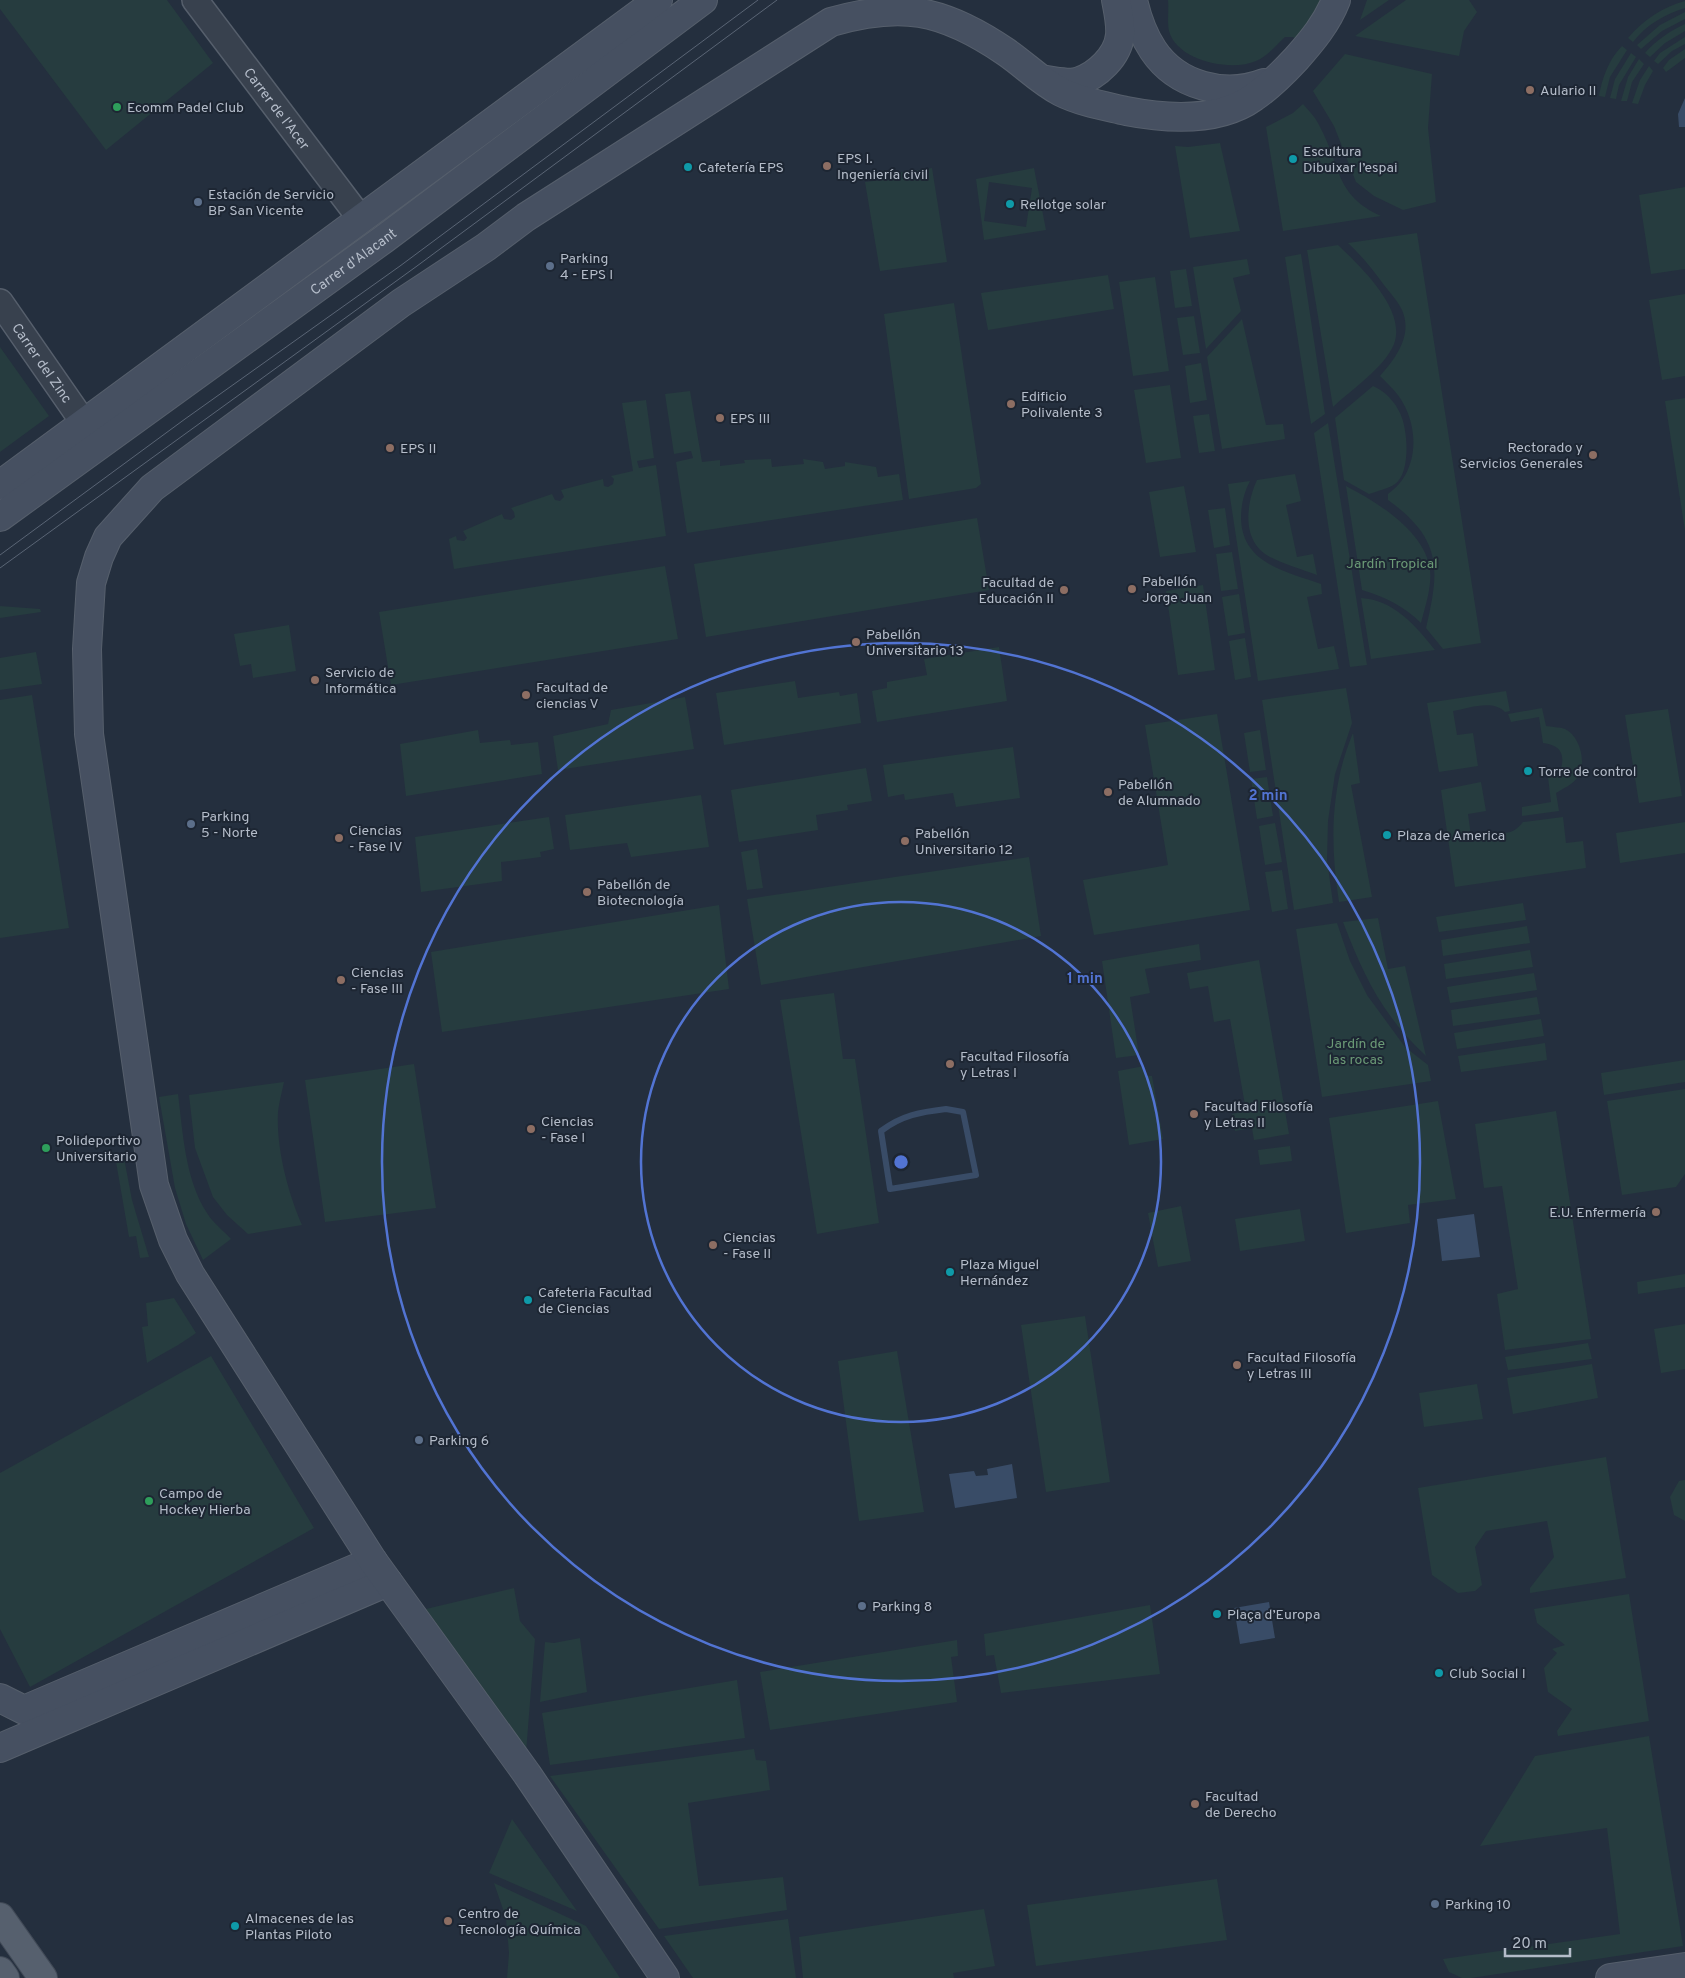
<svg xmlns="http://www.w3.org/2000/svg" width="1685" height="1978" viewBox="0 0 1685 1978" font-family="Overpass,sans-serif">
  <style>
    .green { fill: #263c3f; fill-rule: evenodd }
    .water { fill: #394c67 }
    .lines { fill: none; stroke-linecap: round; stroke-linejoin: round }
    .stream { stroke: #394c67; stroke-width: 6 }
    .street-casing { stroke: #565f6c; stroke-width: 28 }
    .secondary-casing { stroke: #565f6c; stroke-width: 30 }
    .primary-casing { stroke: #414a57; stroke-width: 30 }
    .street { stroke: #38414e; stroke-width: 25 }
    .secondary { stroke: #465061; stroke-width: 28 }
    .primary { stroke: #56606e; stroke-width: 28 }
    .tram { stroke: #5a6575; stroke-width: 1 }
    .ring { fill: none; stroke: #5274d3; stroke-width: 2.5 }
    .education-dot { fill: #8d6e63; stroke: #1d2633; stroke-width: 2 }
    .leisure-dot { fill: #2e9e5b; stroke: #1d2633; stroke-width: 2 }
    .culture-dot { fill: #0f9aa8; stroke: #1d2633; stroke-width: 2 }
    .service-dot { fill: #5c6f8a; stroke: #1d2633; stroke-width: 2 }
    .labels { text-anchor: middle; stroke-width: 4; stroke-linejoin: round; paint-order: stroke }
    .poi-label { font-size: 14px; fill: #b4bcc9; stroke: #1d2633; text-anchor: start }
    .street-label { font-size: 14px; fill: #b4bcc9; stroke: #1d2633 }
    .park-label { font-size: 14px; fill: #6b9a76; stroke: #1d2633 }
    .centre { fill: #5274d3; stroke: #1d2633; stroke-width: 2.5 }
    .ring-label { font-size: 15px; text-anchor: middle; font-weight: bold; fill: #5274d3; stroke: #1d2633; stroke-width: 4; stroke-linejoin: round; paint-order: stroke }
  </style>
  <rect width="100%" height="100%" fill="#242f3e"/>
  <path class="green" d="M0 0H167L213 63 106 150 0 9Z
    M1168 0H1321L1314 14 1297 40 1293 37H1285C1276 45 1267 57 1256 61 1231 72 1177 61 1169 31 1167 22 1169 9 1168 0Z
    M1367 0H1389L1360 20Z
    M1406 0H1469L1477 12 1464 31 1459 56 1355 36Z
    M1685 1V8C1665 14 1646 25 1633 42L1628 38C1643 20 1663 7 1685 1Z
    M1685 12V19L1662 31 1641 49 1637 45 1660 25Z
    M1685 24V31L1665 43 1650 57 1645 53C1655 41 1670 31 1685 24Z
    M1685 37V44L1672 51 1658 64 1654 61 1660 53Z
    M1622 46 1627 50 1610 77 1605 97 1599 96C1602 78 1609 59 1622 46Z
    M1685 49V58L1666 72 1663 68 1669 60Z
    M1631 53 1636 57 1619 85 1616 99 1610 98 1615 79Z
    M1345 54 1432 74 1428 128 1436 202 1403 210 1374 196 1356 182 1334 126 1313 91Z
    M1639 59 1644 64 1632 82 1627 101H1621L1628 77Z
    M1649 66 1653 71 1645 85 1638 104 1632 103 1640 80Z
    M1303 104C1310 112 1317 119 1321 129 1341 167 1335 195 1381 216L1283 231 1266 127 1293 113Z
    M1220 143 1240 231 1190 238 1175 146 1188 147Z
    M932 168 947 262 880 271 865 182 896 178V173Z
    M1034 168 1046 230 984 240 976 179ZM989 182 1032 188 1026 227 984 221Z
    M1685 187V269L1651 274 1639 195Z
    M1417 233 1481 643 1443 649 1426 628C1440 569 1442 539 1388 500V494C1417 474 1420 433 1403 403 1398 393 1388 384 1380 376 1396 358 1413 335 1402 310 1398 301 1390 293 1384 285 1373 270 1362 256 1348 243Z
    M1338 245C1360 266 1407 310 1394 344 1385 367 1351 390 1333 407L1307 250Z
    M1301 254 1325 414 1311 424 1285 257Z
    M1247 259 1250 274 1233 278 1241 311 1206 349 1193 267Z
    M1186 269 1192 306 1175 308 1170 271Z
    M1108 275 1114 309 988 330 981 293Z
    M1155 277 1169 371 1133 376 1119 282Z
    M1685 294V376L1662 380 1649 300Z
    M954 303 981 484 976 488 909 499 884 314Z
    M1194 316 1200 353 1183 355 1177 318Z
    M1242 319 1266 425 1283 424 1285 439 1222 449 1207 357Z
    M0 347 49 416 0 452Z
    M1201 363 1207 400 1190 403 1185 366Z
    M1170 385 1181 458 1146 463 1134 390Z
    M1373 386C1385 391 1395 402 1400 413 1408 429 1411 473 1395 484 1388 489 1377 491 1369 494L1344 480 1335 418Z
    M690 391 702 462 720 460V466L745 463 744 460 771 459 772 467 804 464 803 459 823 462 825 469 845 466V462L876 467 878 477 899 474 903 500 687 533 676 462 693 458 691 451 674 454 665 394Z
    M1685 398V531L1665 401Z
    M646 400 654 458 637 461 639 468 656 465 666 536 454 569 449 539 456 536 457 540 464 541 467 538 463 531 502 514 504 519 511 520 515 517 514 512 511 508 552 494 555 500 560 501 564 497 561 490 603 479 604 486 608 487 613 484 614 479 611 476 633 471 622 403Z
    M1209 414 1215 451 1199 453 1193 416Z
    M1328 423 1367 665 1350 667 1314 433Z
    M1295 474 1301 501 1286 505 1297 557 1313 554 1317 575C1301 569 1284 564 1270 557 1241 542 1246 504 1257 480Z
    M1250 481C1244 492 1241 505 1241 518 1242 564 1286 571 1321 584L1322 594 1307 597 1318 649 1334 646 1339 669 1258 681 1228 484Z
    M1184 486 1196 552 1160 557 1149 492Z
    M1346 486C1377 502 1426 532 1430 570 1432 587 1425 607 1421 623 1404 606 1385 597 1362 590Z
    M1225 508 1230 545 1214 548 1208 510Z
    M977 518 989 590 706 637 694 564Z
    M1232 552 1238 589 1221 591 1216 554Z
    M665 566 678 639 391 685 379 612Z
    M1203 585 1215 670 1178 675 1166 591Z
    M1239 594 1245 633 1228 636 1222 597Z
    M1361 598C1394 600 1416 626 1435 650L1371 659Z
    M0 606 40 609 41 612 0 618Z
    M289 625 296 671 253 678 251 664 240 666 234 634Z
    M1245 638 1251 677 1235 680 1229 641Z
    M999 647 1007 701 877 722 872 691 887 688V682L927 675 924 659Z
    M36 652 42 684 0 690V658Z
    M795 681 798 698 839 692 840 696 857 693 861 723 724 745 716 693Z
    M1346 688 1352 723 1335 774 1328 821 1327 860 1333 903 1294 910 1262 700Z
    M1506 691 1510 711 1505 712C1493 699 1469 708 1453 711L1457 735 1473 733 1478 766 1439 772 1427 703Z
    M32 695 69 928 0 938V700Z
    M685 697 694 749 558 770 553 736 608 724 611 710Z
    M1542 708 1546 726C1551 727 1559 727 1565 729 1580 736 1587 763 1578 777 1572 785 1564 788 1556 793L1559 811 1522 816V807L1551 802 1548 777 1561 769C1565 753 1560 745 1543 743L1539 717 1511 722 1508 714Z
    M1668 709 1682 796 1639 803 1625 715Z
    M1217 714 1250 910 1094 935 1083 880 1168 865 1145 725Z
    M478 730 480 743 510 740 511 745 538 742 542 774 406 796 400 744Z
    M1260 730 1266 770 1250 772 1244 733Z
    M1353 733 1360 783 1351 785 1372 897 1339 902C1330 845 1330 787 1353 733Z
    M1013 747 1020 798 956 807 953 793 905 800 904 794 888 797 883 765Z
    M866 768 872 801 847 805 848 810 816 815 818 830 739 842 731 790Z
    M1267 777 1273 816 1257 819 1251 779Z
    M1481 782 1486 811 1468 814 1471 836C1479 835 1487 832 1495 833 1509 833 1513 834 1523 822L1563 817 1566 843 1583 841 1586 868 1455 887 1441 790Z
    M701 795 709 847 631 857 627 843 570 850 565 815Z
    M549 817 554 849 540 852 541 857 501 862 502 881 421 892 415 837Z
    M1685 822V853L1620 863 1616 833Z
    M1275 823 1282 862 1265 865 1259 826Z
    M757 849 763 888 747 890 741 852Z
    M1029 857 1041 936 761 985 747 899Z
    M1282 870 1288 909 1272 912 1265 872Z
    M1523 903 1526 920 1439 932 1436 917Z
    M719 905 729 989 442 1032 431 952Z
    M1378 918 1388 969 1405 966 1426 1056C1383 1016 1364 977 1343 922Z
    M1337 923 1350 961 1367 995 1405 1047 1428 1065 1431 1081 1322 1097 1296 929Z
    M1527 926 1530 943 1443 956 1441 940Z
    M1199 944 1201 960 1145 969 1150 993 1130 997 1139 1055 1116 1058 1102 961Z
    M1530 950 1533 967 1446 979 1444 964Z
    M1259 960 1289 1134 1254 1140 1252 1128 1235 1131 1232 1114 1246 1111 1230 1019 1214 1022 1208 986 1190 989 1187 973Z
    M1534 973 1537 990 1450 1003 1447 987Z
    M834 993 843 1059H855L879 1223 817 1234 780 1000Z
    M1537 997 1540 1014 1453 1026 1451 1010Z
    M1541 1019 1544 1036 1457 1049 1454 1033Z
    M1545 1043 1547 1060 1461 1072 1458 1056Z
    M1685 1060V1082L1604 1095 1601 1073Z
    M414 1064 436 1208 325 1222 305 1080Z
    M1144 1066 1146 1076H1152L1163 1139 1129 1145 1118 1071Z
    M284 1082C282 1092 279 1102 278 1112 276 1148 288 1193 302 1225L248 1234 227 1215 213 1197 195 1148 189 1095Z
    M1685 1089V1174L1676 1187 1622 1195 1607 1101Z
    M178 1094C183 1133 185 1179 207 1213 213 1223 224 1231 231 1239L203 1260 186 1224 175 1188 159 1097Z
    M1438 1101 1456 1199 1408 1205 1410 1223 1346 1233 1329 1118Z
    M1556 1111 1591 1339 1505 1350 1497 1294 1518 1289 1502 1186 1484 1188 1475 1124Z
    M1290 1146 1292 1161 1260 1165 1258 1150Z
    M123 1153 132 1200 149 1257 140 1258 136 1236 129 1237 115 1156Z
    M1181 1206 1191 1261 1158 1267 1148 1213Z
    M1300 1209 1305 1241 1240 1251 1235 1219Z
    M1685 1274V1287L1638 1294 1637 1282Z
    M174 1298 196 1333C180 1345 163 1353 147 1363L142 1327 148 1326 146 1303Z
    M1085 1316 1110 1482 1046 1492 1021 1325Z
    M1685 1324V1369L1661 1373 1654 1329Z
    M1588 1343 1592 1359 1508 1370 1505 1357Z
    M897 1351 924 1512 859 1521 838 1361Z
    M211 1356 314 1528 30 1687 0 1629V1473Z
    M1592 1364 1598 1398 1513 1414 1507 1378Z
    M1477 1384 1483 1419 1424 1427 1419 1393Z
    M1606 1457 1626 1578 1530 1593V1588L1554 1557 1547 1521 1486 1531 1475 1547 1482 1585 1475 1591 1458 1593 1432 1575 1418 1488Z
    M1685 1480V1521L1674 1515 1670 1497 1679 1481Z
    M514 1588 520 1621 535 1639 526 1753 426 1609Z
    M1629 1594 1649 1721 1558 1736 1557 1731 1572 1709 1548 1692 1544 1668 1557 1653 1552 1649 1565 1645 1537 1623 1534 1609Z
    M1150 1605 1160 1674 1001 1693 994 1655 986 1656 984 1634Z
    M580 1638 587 1692 540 1702 545 1642 554 1643Z
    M957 1640 958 1656 951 1657 957 1702 770 1730 760 1672Z
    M737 1680 745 1738 550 1765 542 1713Z
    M1649 1736 1683 1946 1471 1978H1462L1449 1972 1443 1959 1620 1934 1607 1828 1480 1846 1535 1756Z
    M754 1749 756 1760 766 1761 770 1790 688 1803 699 1886 783 1877 787 1910 659 1929 550 1776Z
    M512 1819 577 1911 489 1873Z
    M1217 1879 1227 1940 1036 1966 1027 1905Z
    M494 1883 586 1926 620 1978H507L509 1953 506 1918Z
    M984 1909 995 1966 953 1973 954 1978H803L799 1937Z
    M788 1919 796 1978H693L664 1936Z"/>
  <path class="water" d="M1685 98V127H1679L1678 114Z
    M1474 1214 1480 1257 1442 1261 1437 1219Z
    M1012 1464 1017 1498 955 1508 949 1474 974 1471 976 1476 988 1475 987 1469Z
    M1269 1602 1275 1638 1240 1644 1234 1608Z"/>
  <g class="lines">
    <path class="stream" d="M946 1109 963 1112 976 1175 890 1189 881 1131C902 1115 921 1112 946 1109Z"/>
    <defs>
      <g id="street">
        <path id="s1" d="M195 0 360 218"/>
        <path id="s2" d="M0 302 84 423"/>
      </g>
      <g id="secondary">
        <path d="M1133 0C1137 18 1143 35 1153 50 1177 86 1225 98 1264 83"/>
        <path d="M1046 80C1055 81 1068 84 1077 82 1097 76 1118 56 1120 35 1121 23 1118 11 1116 0"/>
        <path d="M0 485 658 0"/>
        <path id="s3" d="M0 517 384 239 703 0"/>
        <path d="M0 1698 24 1710 373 1561"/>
        <path d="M0 1748 388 1582"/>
        <path d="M665 1978 527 1774 373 1561 190 1274 173 1240 154 1185 89 734 87 649 91 583 99 557 108 537 152 488 401 303 486 247 526 217 831 22C859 14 890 8 920 13 951 18 981 35 1006 52 1025 65 1040 81 1061 92 1081 102 1105 106 1126 111 1167 119 1218 123 1254 97 1270 86 1283 73 1296 59 1312 41 1327 23 1336 0"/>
        <path d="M1610 1978 1685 1967"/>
      </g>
      <path id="primary" d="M0 1917 43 1978
        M0 1971 5 1978"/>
    </defs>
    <use href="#street" class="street-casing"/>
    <use href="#secondary" class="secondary-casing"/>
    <use href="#primary" class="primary-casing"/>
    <use href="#street" class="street"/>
    <use href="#secondary" class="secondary"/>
    <use href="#primary" class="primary"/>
    <path class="tram" d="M0 555 185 419 400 266 758 0
      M0 568 417 266 777 0"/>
  </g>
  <g class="ring">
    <circle cx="901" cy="1162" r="260"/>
    <circle cx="901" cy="1162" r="519"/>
  </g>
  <g class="education-dot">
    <circle cx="1530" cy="90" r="5"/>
    <circle cx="827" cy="166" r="5"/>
    <circle cx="1011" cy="404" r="5"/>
    <circle cx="720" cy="418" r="5"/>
    <circle cx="390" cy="448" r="5"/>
    <circle cx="1593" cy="455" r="5"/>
    <circle cx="1132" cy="589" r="5"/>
    <circle cx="1064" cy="590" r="5"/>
    <circle cx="856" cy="642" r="5"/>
    <circle cx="315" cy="680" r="5"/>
    <circle cx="526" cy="695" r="5"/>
    <circle cx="1108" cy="792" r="5"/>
    <circle cx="339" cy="838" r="5"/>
    <circle cx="905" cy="841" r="5"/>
    <circle cx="587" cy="892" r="5"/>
    <circle cx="341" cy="980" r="5"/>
    <circle cx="950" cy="1064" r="5"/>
    <circle cx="1194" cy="1114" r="5"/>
    <circle cx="531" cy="1129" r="5"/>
    <circle cx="1656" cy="1212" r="5"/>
    <circle cx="713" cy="1245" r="5"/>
    <circle cx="1237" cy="1365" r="5"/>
    <circle cx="1195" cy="1804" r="5"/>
    <circle cx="448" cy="1921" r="5"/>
  </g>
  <g class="leisure-dot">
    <circle cx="117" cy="107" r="5"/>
    <circle cx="46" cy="1148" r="5"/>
    <circle cx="149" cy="1501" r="5"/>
  </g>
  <g class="culture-dot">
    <circle cx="1293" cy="159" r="5"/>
    <circle cx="688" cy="167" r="5"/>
    <circle cx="1010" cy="204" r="5"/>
    <circle cx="1528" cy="771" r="5"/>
    <circle cx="1387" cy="835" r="5"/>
    <circle cx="950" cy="1272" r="5"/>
    <circle cx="528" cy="1300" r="5"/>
    <circle cx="1217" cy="1614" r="5"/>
    <circle cx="1439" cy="1673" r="5"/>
    <circle cx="235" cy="1926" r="5"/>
  </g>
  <g class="service-dot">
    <circle cx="198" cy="202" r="5"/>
    <circle cx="550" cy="266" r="5"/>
    <circle cx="191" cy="824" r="5"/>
    <circle cx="419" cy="1440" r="5"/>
    <circle cx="862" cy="1606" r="5"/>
    <circle cx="1435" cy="1904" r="5"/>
  </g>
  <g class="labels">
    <g class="poi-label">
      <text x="1540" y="95">Aulario II</text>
      <text x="127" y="112">Ecomm Padel Club</text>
      <text x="1303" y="156">Escultura<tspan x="1303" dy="16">Dibuixar l’espai</tspan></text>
      <text x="837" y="163">EPS I.<tspan x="837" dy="16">Ingeniería civil</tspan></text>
      <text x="698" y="172">Cafetería EPS</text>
      <text x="208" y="199">Estación de Servicio<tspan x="208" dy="16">BP San Vicente</tspan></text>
      <text x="1020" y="209">Rellotge solar</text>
      <text x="560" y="263">Parking<tspan x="560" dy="16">4 - EPS I</tspan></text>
      <text x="1021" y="401">Edificio<tspan x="1021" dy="16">Polivalente 3</tspan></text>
      <text x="730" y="423">EPS III</text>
      <text x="1583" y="452" text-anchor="end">Rectorado y<tspan x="1583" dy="16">Servicios Generales</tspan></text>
      <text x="400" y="453">EPS II</text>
      <text x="1142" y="586">Pabellón<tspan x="1142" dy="16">Jorge Juan</tspan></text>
      <text x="1054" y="587" text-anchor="end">Facultad de<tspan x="1054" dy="16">Educación II</tspan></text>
      <text x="866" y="639">Pabellón<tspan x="866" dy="16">Universitario 13</tspan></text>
      <text x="325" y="677">Servicio de<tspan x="325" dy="16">Informática</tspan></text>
      <text x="536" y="692">Facultad de<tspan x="536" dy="16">ciencias V</tspan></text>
      <text x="1538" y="776">Torre de control</text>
      <text x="1118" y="789">Pabellón<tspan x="1118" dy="16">de Alumnado</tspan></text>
      <text x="201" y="821">Parking<tspan x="201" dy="16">5 - Norte</tspan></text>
      <text x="349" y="835">Ciencias<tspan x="349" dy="16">- Fase IV</tspan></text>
      <text x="915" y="838">Pabellón<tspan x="915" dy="16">Universitario 12</tspan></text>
      <text x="1397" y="840">Plaza de America</text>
      <text x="597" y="889">Pabellón de<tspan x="597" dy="16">Biotecnología</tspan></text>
      <text x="351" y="977">Ciencias<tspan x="351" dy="16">- Fase III</tspan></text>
      <text x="960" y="1061">Facultad Filosofía<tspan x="960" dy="16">y Letras I</tspan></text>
      <text x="1204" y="1111">Facultad Filosofía<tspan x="1204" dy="16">y Letras II</tspan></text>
      <text x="541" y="1126">Ciencias<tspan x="541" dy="16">- Fase I</tspan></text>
      <text x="56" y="1145">Polideportivo<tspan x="56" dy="16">Universitario</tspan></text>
      <text x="1646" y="1217" text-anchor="end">E.U. Enfermería</text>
      <text x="723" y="1242">Ciencias<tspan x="723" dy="16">- Fase II</tspan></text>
      <text x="960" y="1269">Plaza Miguel<tspan x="960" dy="16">Hernández</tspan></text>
      <text x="538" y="1297">Cafeteria Facultad<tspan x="538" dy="16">de Ciencias</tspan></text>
      <text x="1247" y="1362">Facultad Filosofía<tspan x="1247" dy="16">y Letras III</tspan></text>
      <text x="429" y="1445">Parking 6</text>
      <text x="159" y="1498">Campo de<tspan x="159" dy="16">Hockey Hierba</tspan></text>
      <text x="872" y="1611">Parking 8</text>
      <text x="1227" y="1619">Plaça d’Europa</text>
      <text x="1449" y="1678">Club Social I</text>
      <text x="1205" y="1801">Facultad<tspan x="1205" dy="16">de Derecho</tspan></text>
      <text x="1445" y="1909">Parking 10</text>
      <text x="458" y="1918">Centro de<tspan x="458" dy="16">Tecnología Química</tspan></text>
      <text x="245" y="1923">Almacenes de las<tspan x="245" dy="16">Plantas Piloto</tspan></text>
    </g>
    <g class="street-label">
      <text dy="5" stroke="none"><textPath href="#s1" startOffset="136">Carrer de l'Acer</textPath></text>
      <text dy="5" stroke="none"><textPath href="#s3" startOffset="436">Carrer d'Alacant</textPath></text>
      <text dy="5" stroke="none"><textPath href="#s2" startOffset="74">Carrer del Zinc</textPath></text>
    </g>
    <g class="park-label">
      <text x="1392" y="568">Jardín Tropical</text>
      <text x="1356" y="1048">Jardín de<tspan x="1356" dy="16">las rocas</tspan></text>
    </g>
  </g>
  <circle cx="901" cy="1162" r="8" class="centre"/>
  <g class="ring-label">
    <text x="1268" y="800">2 min</text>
    <text x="1085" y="983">1 min</text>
  </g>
  <path d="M1505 1948v8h65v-8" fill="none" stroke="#b4bcc9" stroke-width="2.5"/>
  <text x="1512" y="1948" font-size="15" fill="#b4bcc9" stroke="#1d2633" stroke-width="4" paint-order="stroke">20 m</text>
</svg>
